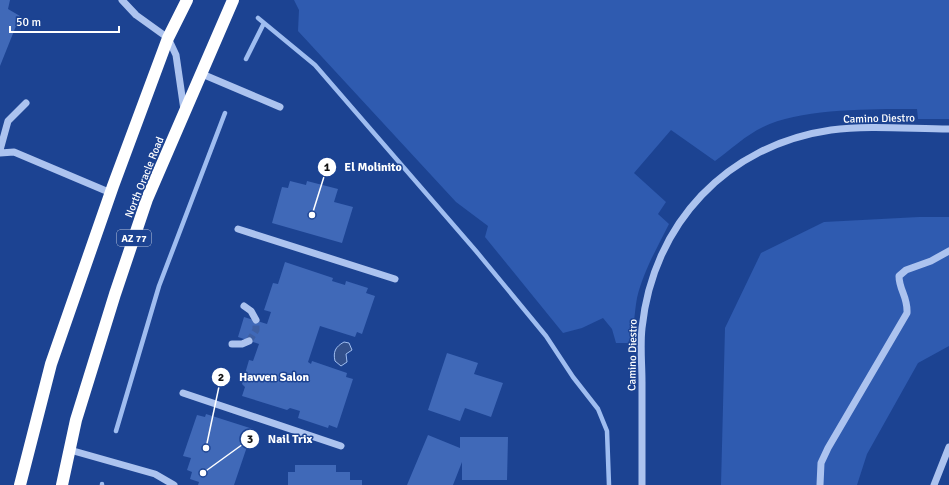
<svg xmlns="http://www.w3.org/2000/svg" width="949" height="485" viewBox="0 0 949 485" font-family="Signika,sans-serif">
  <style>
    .green { fill: #2f5bb0 }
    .water { fill: #33508b; stroke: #9fbdf0 }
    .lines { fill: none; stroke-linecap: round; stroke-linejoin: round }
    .stream { stroke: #9fbdf0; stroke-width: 4.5 }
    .building { fill: #4069b8 }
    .minor-tunnel { stroke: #3e5fa2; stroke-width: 7; stroke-dasharray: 7 3.5; stroke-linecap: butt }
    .minor { stroke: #acc3ef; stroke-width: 7 }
    .highway { stroke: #fff; stroke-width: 12 }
    .labels { text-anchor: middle; stroke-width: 3; stroke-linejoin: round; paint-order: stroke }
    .shield { fill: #1c4392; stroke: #bbc7de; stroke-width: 1 }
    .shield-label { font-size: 10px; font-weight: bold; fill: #fff }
    .street-label { font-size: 11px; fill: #fff; stroke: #1c4392 }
    .leader { fill: none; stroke: #fff; stroke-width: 1.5 }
    .callout-dot { fill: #fff; stroke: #1c4392; stroke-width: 1.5 }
    .mark-label { font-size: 12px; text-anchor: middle; font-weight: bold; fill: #111 }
    .callout-label { font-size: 12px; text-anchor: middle; font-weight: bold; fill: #fff; stroke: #1c4392; stroke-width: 3; stroke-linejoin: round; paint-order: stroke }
  </style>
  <rect width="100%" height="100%" fill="#1c4392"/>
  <path class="green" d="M294 0H949V119H918L917 109C875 109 801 108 763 127 746 135 730 150 715 161L671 130 634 173 666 202 658 214 669 224C657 248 643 272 637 298 634 313 635 329 628 343H616L612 329 603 318 582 328 563 333 485 237 488 226 456 202 298 31 299 10Z
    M919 217H949V346L918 363 867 454 857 485H721L725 328 761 253 824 222Z"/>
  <path class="water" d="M344 342 349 343 352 350 346 354 347 362 341 366 335 361C333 352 335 347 344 342Z"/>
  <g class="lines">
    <path class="stream" d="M258 18 315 65 476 251 546 336 573 377 598 409 607 431 609 485
      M246 59 264 23
      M116 431 159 286 225 113
      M102 485V484"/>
  </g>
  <path class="building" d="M0 0H10L8 9 20 16 0 66Z
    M290 181 306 185 307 181 338 189 334 202 353 207 342 243 272 223 282 187 288 188Z
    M285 262 333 278 332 281 345 285 346 281 368 288 366 293 375 296 362 334 357 332 355 337 320 326 308 362 311 364 312 361 347 373 346 377 353 379 337 428 329 425 328 428 298 418 300 411 290 408 287 410 242 396 245 387 242 384 249 360 253 361 259 344 238 337 244 317 267 324 271 312 264 310 273 283 278 284Z
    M447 353 478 363 474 374 503 383 491 417 465 408 460 421 428 410Z
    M206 414 253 429 234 485H198L199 482 190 479 192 472 187 470 191 458 183 456 197 415 205 417Z
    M428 435 460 448V437H508L507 480H462V462L453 485H407Z
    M295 465H336V472H350V480H362V485H288V472H295Z"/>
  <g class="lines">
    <path class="minor-tunnel" d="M249 341 256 330V320"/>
    <path class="minor" d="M122 0 136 15 168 38 176 55 184 110
      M202 74 280 107
      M0 150 8 121 26 103
      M0 153 14 152 111 193
      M238 229 395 279
      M244 306 251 311 256 320
      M232 344H242L249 341
      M183 393 341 446
      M70 450 155 474 174 485
      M642 485C642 451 642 416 642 382 642 364 640 346 642 328 653 223 727 145 831 130 868 125 912 129 949 129
      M820 485 821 463 828 448 907 313C908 297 899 290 899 276L906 270 931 261 949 251
      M934 485 949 447"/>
    <path class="highway" d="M20 485 51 364 113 186 168 38 187 0
      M62 485 76 420 115 294 147 199 233 0"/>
  </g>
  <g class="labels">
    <rect class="shield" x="117" y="230" width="34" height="16" rx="3"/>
    <g class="shield-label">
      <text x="134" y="242">AZ 77</text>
    </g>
    <g class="street-label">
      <text transform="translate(879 118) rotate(-1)" y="4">Camino Diestro</text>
      <text transform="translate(144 177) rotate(-68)" y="4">North Oracle Road</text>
      <text transform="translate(632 355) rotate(-89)" y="4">Camino Diestro</text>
    </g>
  </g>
  <path class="leader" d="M312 215L327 167M206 448L221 377M203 473L250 439"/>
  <g class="callout-dot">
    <circle cx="312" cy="215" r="4"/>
    <circle cx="206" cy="448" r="4"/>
    <circle cx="203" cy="473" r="4"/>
    <circle cx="327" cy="167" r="10"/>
    <circle cx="221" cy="377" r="10"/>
    <circle cx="250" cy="439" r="10"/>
  </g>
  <g class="mark-label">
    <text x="327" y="171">1</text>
    <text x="221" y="381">2</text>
    <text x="250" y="443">3</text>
  </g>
  <g class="callout-label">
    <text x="373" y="171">El Molinito</text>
    <text x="274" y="381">Havven Salon</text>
    <text x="290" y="443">Nail Trix</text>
  </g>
  <path d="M10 26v6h109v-6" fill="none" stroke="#ffffff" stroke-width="2"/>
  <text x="16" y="26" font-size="12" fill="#ffffff" stroke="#1c4392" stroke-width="3" paint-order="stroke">50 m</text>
</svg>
